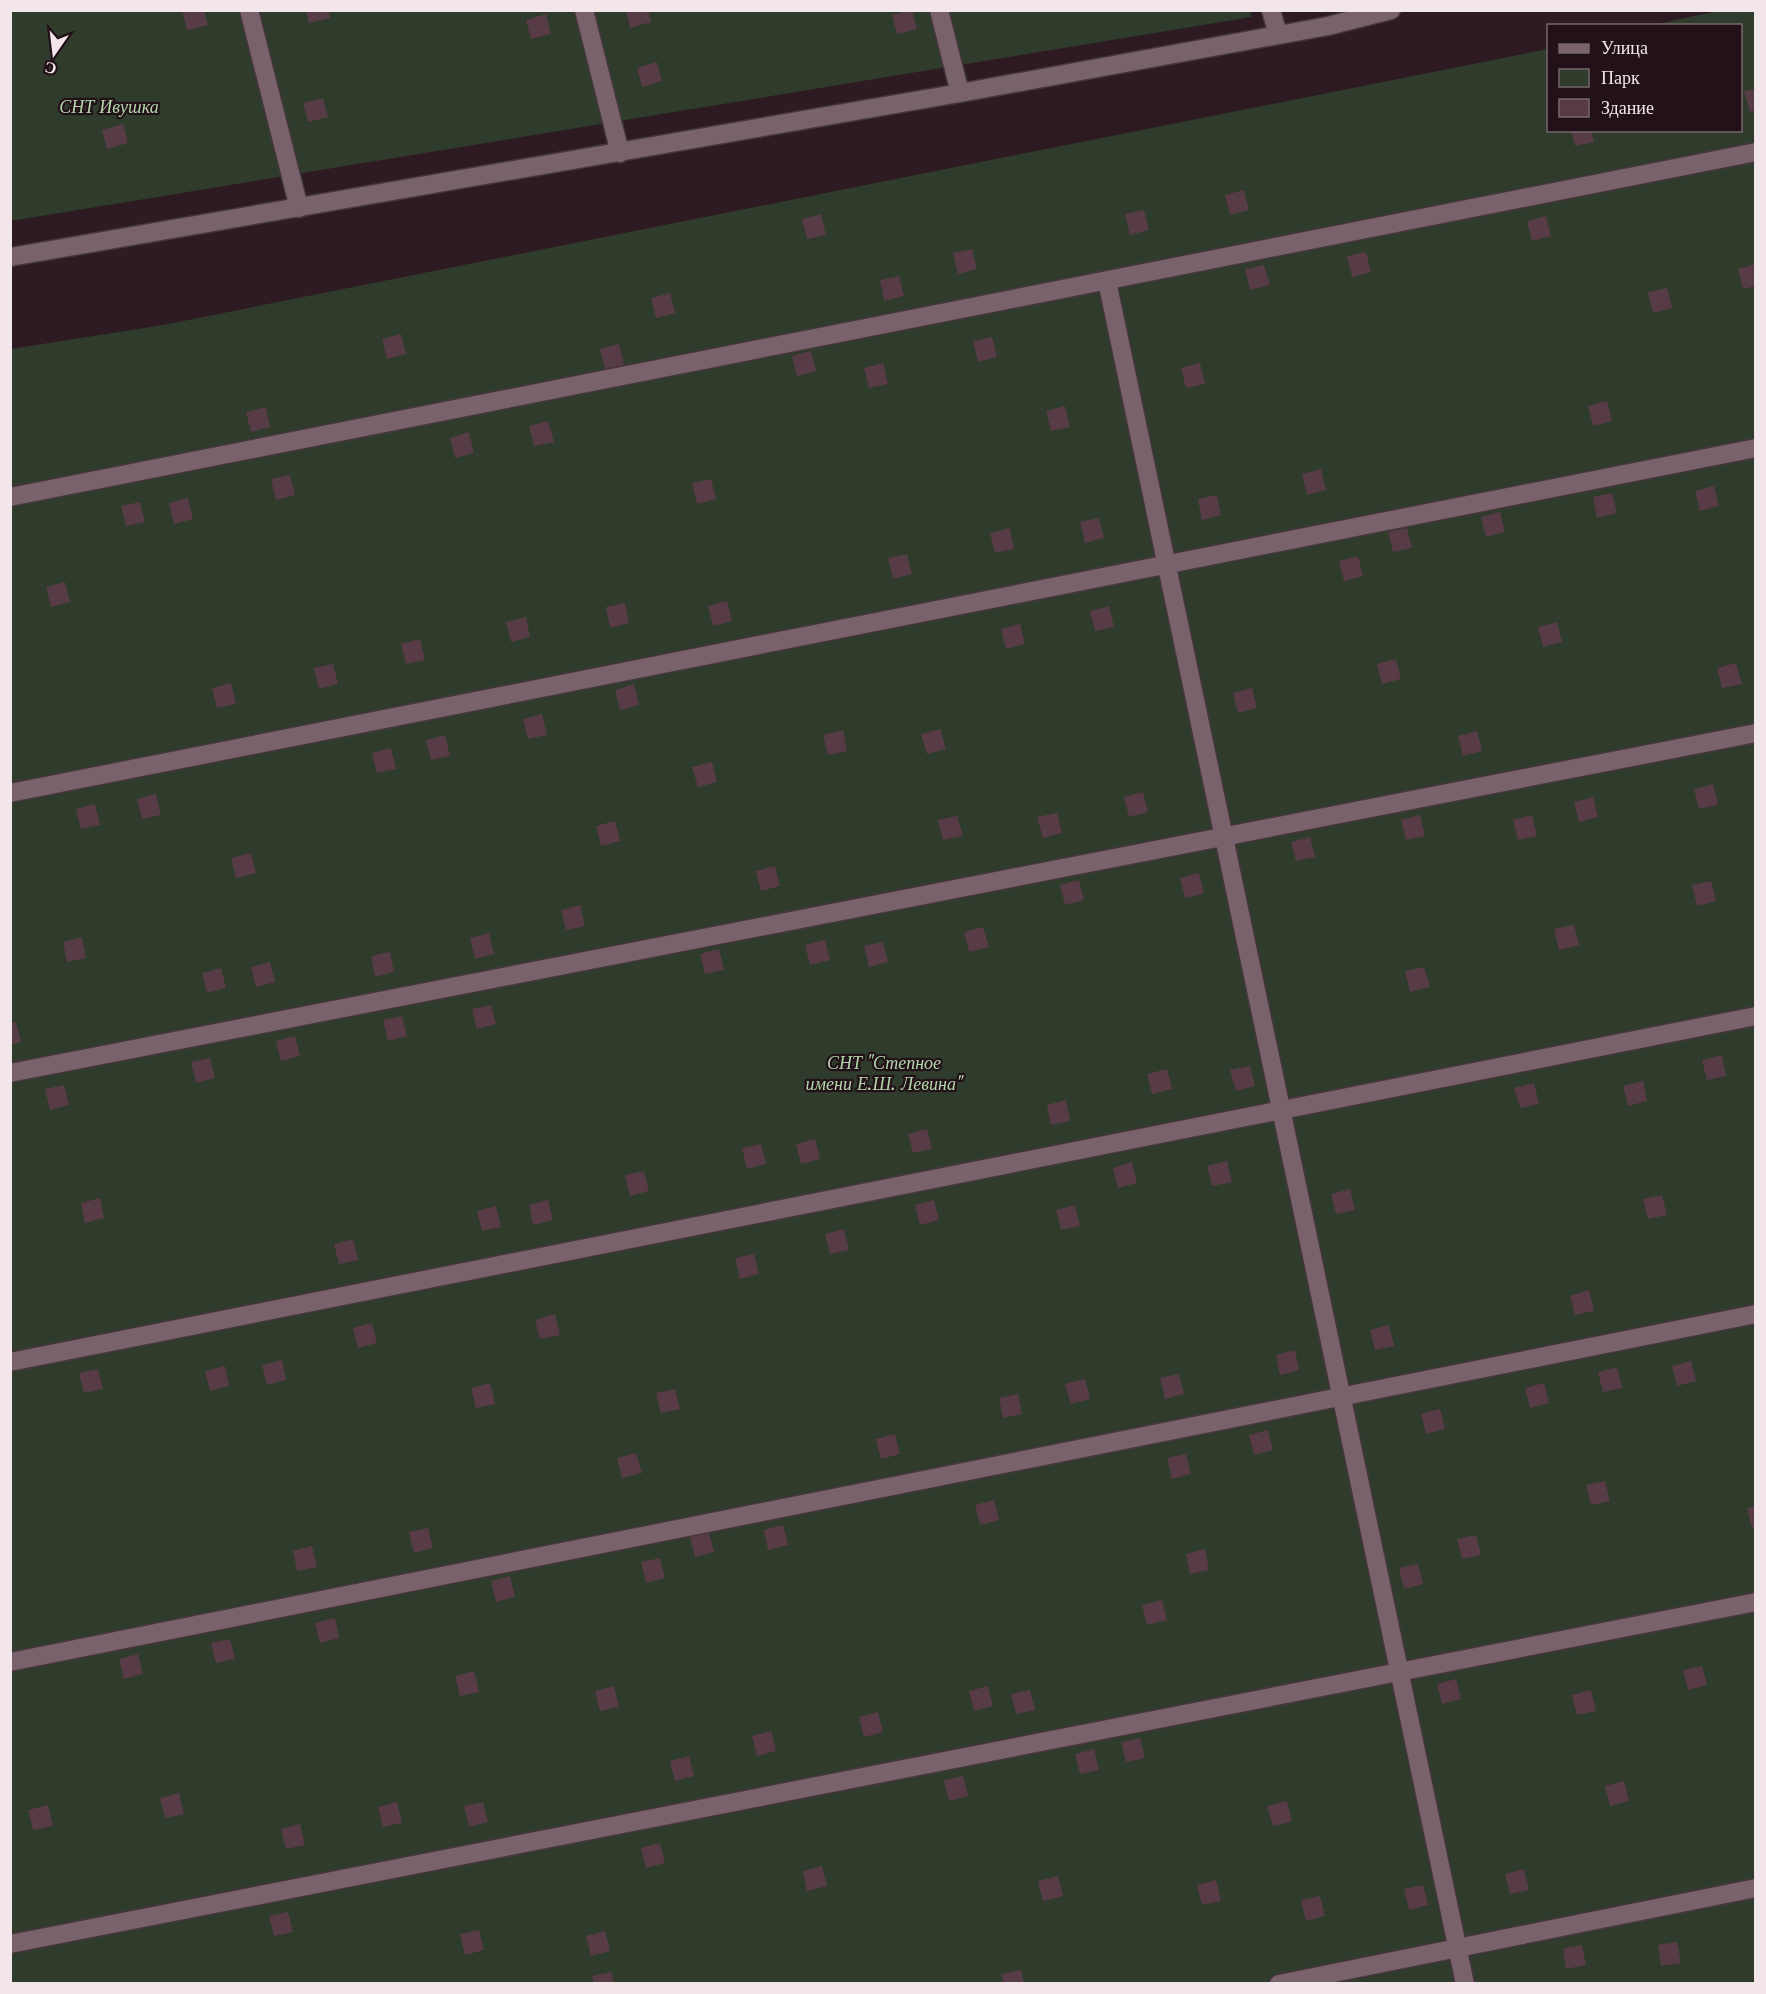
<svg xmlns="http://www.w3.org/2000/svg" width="1766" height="1994" viewBox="0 0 1766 1994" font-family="'Libre Baskerville',serif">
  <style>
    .green { fill: #2f3c2b }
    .building { fill: #573b47 }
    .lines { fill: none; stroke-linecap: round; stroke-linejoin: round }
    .minor-casing { stroke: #45363d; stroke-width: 21 }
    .minor { stroke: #79626b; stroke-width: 18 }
    .labels { text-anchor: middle; stroke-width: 4.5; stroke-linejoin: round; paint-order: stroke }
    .park-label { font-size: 18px; font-style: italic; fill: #b2d6a8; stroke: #231119 }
  </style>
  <rect width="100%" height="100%" fill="#2d1a22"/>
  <path class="green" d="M1250 10 1252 17 11 221V11Z
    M1717 11H1755V1983L11 1984V349L163 325 1548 49V130H1740V26L1653 25Z"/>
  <path class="building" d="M182 10H204L208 25 187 30Z
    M306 10H328L330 18 309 23Z
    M626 10H648L651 22 630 28Z
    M912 10 917 29 897 34 892 15Z
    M546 14 551 34 531 39 526 20Z
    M657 62 662 81 642 87 637 68Z
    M1756 89V110L1750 112 1744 91Z
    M323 98 328 117 308 122 303 103Z
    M123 124 128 143 107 149 102 130Z
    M1571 130H1591L1594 142 1575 146Z
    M1244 190 1249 210 1230 215 1225 195Z
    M1144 210 1149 230 1130 235 1125 214Z
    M821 214 826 235 807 239 802 219Z
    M1546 216 1551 236 1532 241 1527 221Z
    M972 249 977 269 958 274 953 253Z
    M1366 252 1371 272 1352 277 1347 256Z
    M1756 264V286L1743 289 1738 269Z
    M1264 265 1270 285 1250 290 1245 269Z
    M899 276 904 296 884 301 880 280Z
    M1667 288 1672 308 1653 313 1648 292Z
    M670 293 675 313 656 318 651 298Z
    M401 334 406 354 387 359 382 339Z
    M992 337 997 357 978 362 973 341Z
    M619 344 624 365 605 369 600 349Z
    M811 351 816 371 797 376 792 356Z
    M883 363 888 384 869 388 864 368Z
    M1200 363 1205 384 1186 388 1181 368Z
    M1607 401 1612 421 1593 426 1588 406Z
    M1065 406 1070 427 1051 431 1046 411Z
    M266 407 270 427 251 432 246 412Z
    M548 421 554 442 534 446 529 426Z
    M469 432 474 453 455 458 450 438Z
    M1321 469 1326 490 1307 495 1302 474Z
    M290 475 295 495 276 500 271 479Z
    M711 479 716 499 697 504 692 483Z
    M1714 486 1719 506 1700 511 1695 491Z
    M1612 493 1617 513 1597 518 1593 497Z
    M1217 495 1221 515 1202 520 1198 499Z
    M188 498 193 519 174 524 169 503Z
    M140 502 145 522 126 526 121 506Z
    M1500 512 1505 532 1486 537 1481 517Z
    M1099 518 1104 538 1085 543 1080 522Z
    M1010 528 1014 549 995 553 990 533Z
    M1407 528 1412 548 1393 552 1388 532Z
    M907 554 912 574 893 579 888 558Z
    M1358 556 1363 576 1344 581 1339 561Z
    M65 582 70 602 51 607 46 587Z
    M727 601 732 621 713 626 708 606Z
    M625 603 629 623 610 628 606 607Z
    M1109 606 1114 627 1095 631 1090 611Z
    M526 617 530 637 511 642 506 622Z
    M1557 622 1562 642 1543 647 1538 627Z
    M1020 624 1025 644 1006 649 1001 629Z
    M420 639 425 660 406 664 401 644Z
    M1396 659 1401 679 1382 684 1377 664Z
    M1736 663 1742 684 1722 688 1717 668Z
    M333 664 338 684 319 689 314 668Z
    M231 683 236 704 217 708 212 688Z
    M634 684 639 705 620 710 615 690Z
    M1252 688 1257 708 1238 713 1233 693Z
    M542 714 547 735 528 739 523 719Z
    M940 729 946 749 927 754 921 734Z
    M843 730 847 751 828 755 823 735Z
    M1477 731 1482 751 1463 756 1458 736Z
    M445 735 450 756 431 760 426 740Z
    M391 748 396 769 377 773 372 753Z
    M712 762 717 782 698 787 692 767Z
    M1713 784 1718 805 1699 809 1694 789Z
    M1143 792 1148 812 1129 817 1124 797Z
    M156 794 161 815 142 819 137 799Z
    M1593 797 1598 817 1579 822 1574 802Z
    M95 804 100 825 81 829 76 809Z
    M1057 813 1062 833 1043 838 1037 817Z
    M1420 815 1425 836 1406 840 1401 820Z
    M1532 815 1537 836 1518 840 1513 820Z
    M957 816 963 836 943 840 938 820Z
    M615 821 620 841 601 846 596 826Z
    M1310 837 1315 857 1296 861 1291 842Z
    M251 853 256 873 236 878 231 858Z
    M775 866 780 886 761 891 756 871Z
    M1199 873 1204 894 1185 898 1180 878Z
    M1079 880 1084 900 1065 905 1060 885Z
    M1711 881 1716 901 1697 906 1692 885Z
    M580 905 585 926 566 930 561 910Z
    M1574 925 1579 945 1559 950 1554 929Z
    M983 927 989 947 969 952 964 932Z
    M489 933 494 954 475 959 470 938Z
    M82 937 86 958 67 962 63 942Z
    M825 940 830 960 810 965 805 945Z
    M883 942 888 962 869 967 864 946Z
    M719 949 724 970 705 974 700 954Z
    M390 952 394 972 375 977 371 956Z
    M270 962 275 982 256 987 251 967Z
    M1424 967 1430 987 1410 992 1405 971Z
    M221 968 226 988 207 993 202 973Z
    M491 1005 496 1024 477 1029 472 1009Z
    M402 1016 407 1036 388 1041 383 1020Z
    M16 1022 21 1042 10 1045V1023Z
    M295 1036 300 1056 281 1061 276 1041Z
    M1722 1055 1726 1076 1707 1080 1702 1060Z
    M210 1058 215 1078 196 1083 191 1062Z
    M1250 1066 1255 1086 1236 1091 1230 1070Z
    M1167 1069 1172 1089 1152 1094 1147 1074Z
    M1643 1081 1647 1101 1628 1106 1623 1086Z
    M1534 1083 1539 1104 1520 1108 1514 1088Z
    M64 1085 69 1105 50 1110 45 1089Z
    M1066 1100 1070 1121 1051 1125 1047 1105Z
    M927 1129 932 1149 913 1153 908 1134Z
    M815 1139 820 1159 801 1164 796 1144Z
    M761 1144 766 1164 747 1169 742 1148Z
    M1227 1161 1232 1182 1212 1186 1207 1166Z
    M1132 1162 1137 1183 1118 1188 1113 1168Z
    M644 1171 649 1191 630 1196 625 1175Z
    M1350 1189 1355 1210 1336 1214 1331 1194Z
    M1662 1195 1667 1215 1648 1219 1643 1199Z
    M100 1198 104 1218 85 1223 81 1203Z
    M548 1200 553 1220 533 1225 529 1205Z
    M934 1200 939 1220 920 1225 915 1205Z
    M1075 1205 1080 1226 1061 1230 1056 1210Z
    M496 1206 501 1227 482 1231 477 1211Z
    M844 1229 849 1250 830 1254 825 1234Z
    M353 1239 358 1260 339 1264 334 1244Z
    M754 1254 759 1274 740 1279 735 1258Z
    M1589 1290 1594 1311 1575 1315 1570 1296Z
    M555 1314 560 1335 540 1339 535 1320Z
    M372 1323 377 1343 358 1348 353 1328Z
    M1389 1325 1394 1346 1375 1350 1370 1330Z
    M1295 1350 1299 1370 1280 1375 1276 1355Z
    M282 1360 286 1380 267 1385 262 1365Z
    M1691 1361 1696 1381 1677 1386 1672 1366Z
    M225 1366 229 1386 210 1391 205 1371Z
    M1617 1367 1622 1388 1603 1392 1598 1372Z
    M98 1369 103 1389 84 1393 79 1373Z
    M1179 1374 1184 1394 1165 1399 1160 1378Z
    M1085 1379 1090 1399 1071 1404 1065 1384Z
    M490 1383 495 1404 476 1408 471 1388Z
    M1544 1383 1549 1403 1530 1408 1525 1388Z
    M675 1389 680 1409 661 1413 656 1393Z
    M1018 1394 1022 1414 1003 1418 999 1398Z
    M1440 1409 1445 1429 1426 1434 1421 1414Z
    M1268 1430 1273 1450 1254 1455 1249 1435Z
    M895 1434 900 1454 881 1459 876 1439Z
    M636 1453 642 1473 622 1478 617 1458Z
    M1186 1454 1191 1474 1172 1479 1167 1458Z
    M1605 1481 1610 1501 1591 1505 1586 1485Z
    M994 1500 999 1520 980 1525 975 1505Z
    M1756 1506V1527L1752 1528 1747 1508Z
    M783 1525 788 1545 768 1550 764 1530Z
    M428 1528 433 1548 414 1553 409 1532Z
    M709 1532 714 1552 695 1557 690 1537Z
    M1476 1535 1481 1555 1462 1559 1457 1539Z
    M312 1546 317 1567 297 1571 293 1551Z
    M1205 1549 1209 1570 1190 1574 1186 1554Z
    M660 1558 665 1578 646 1583 641 1562Z
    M1418 1564 1423 1584 1404 1589 1399 1568Z
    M510 1576 515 1597 496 1602 491 1581Z
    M1162 1600 1167 1620 1147 1625 1142 1605Z
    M335 1618 339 1638 320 1643 315 1623Z
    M230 1639 235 1659 216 1663 211 1643Z
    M138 1654 143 1674 124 1679 119 1659Z
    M1702 1666 1707 1685 1688 1690 1683 1670Z
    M474 1671 479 1692 460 1696 455 1676Z
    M1456 1679 1461 1699 1442 1704 1437 1684Z
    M614 1686 619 1707 600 1711 595 1691Z
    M988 1686 993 1706 974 1711 969 1691Z
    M1030 1690 1035 1710 1016 1714 1011 1694Z
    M1591 1690 1596 1711 1577 1715 1572 1695Z
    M878 1712 883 1732 864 1737 859 1717Z
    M771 1731 776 1751 757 1756 752 1736Z
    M1140 1738 1145 1758 1126 1762 1121 1742Z
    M1094 1749 1099 1770 1080 1774 1075 1754Z
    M689 1756 694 1776 675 1781 670 1761Z
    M963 1776 968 1796 949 1801 944 1780Z
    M1624 1781 1629 1801 1610 1806 1605 1786Z
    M179 1793 184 1814 165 1818 160 1798Z
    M1287 1801 1292 1822 1273 1826 1267 1806Z
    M397 1802 402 1823 383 1827 378 1807Z
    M483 1802 488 1822 469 1827 464 1806Z
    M48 1805 53 1826 33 1830 28 1810Z
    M300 1824 305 1845 286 1849 281 1829Z
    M660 1843 665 1863 646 1868 641 1848Z
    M822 1866 827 1886 807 1891 803 1871Z
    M1524 1869 1529 1890 1510 1894 1505 1874Z
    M1058 1876 1063 1896 1043 1901 1038 1881Z
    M1216 1880 1221 1901 1202 1905 1197 1885Z
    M1423 1885 1428 1905 1409 1910 1404 1889Z
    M1320 1896 1325 1916 1306 1921 1301 1900Z
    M288 1912 293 1932 274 1936 269 1916Z
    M479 1930 484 1950 465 1955 460 1934Z
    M605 1931 610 1951 591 1956 586 1936Z
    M1677 1942 1681 1963 1661 1966 1658 1945Z
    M1582 1945 1586 1965 1566 1969 1563 1948Z
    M1021 1970 1024 1984H1004L1001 1974Z
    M611 1972 614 1984H594L592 1976Z"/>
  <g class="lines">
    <defs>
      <path id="minor" d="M249 10 299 208
        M584 10 620 153
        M939 10 960 93
        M1271 10 1278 35
        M10 257 960 93 1328 26 1391 10
        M1107 281 1465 1984
        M10 497 1756 152
        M10 793 1756 448
        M10 1073 1756 733
        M10 1362 1756 1016
        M10 1662 1756 1314
        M10 1944 1756 1602
        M1279 1984 1756 1888"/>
    </defs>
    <use href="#minor" class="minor-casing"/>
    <use href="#minor" class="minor"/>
  </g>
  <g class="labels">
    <g class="park-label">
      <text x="109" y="113">СНТ Ивушка</text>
      <text x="884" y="1069">СНТ "Степное<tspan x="884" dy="21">имени Е.Ш. Левина"</tspan></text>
    </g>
  </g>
  <rect width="1766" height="1994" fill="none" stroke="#f3e6eb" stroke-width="24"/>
  <rect x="1547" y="24" width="195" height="108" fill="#231119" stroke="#76666d" stroke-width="1.5"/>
  <rect x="1559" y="44" width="30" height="9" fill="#79626b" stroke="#76666d" stroke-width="1.5"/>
  <text x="1601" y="54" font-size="18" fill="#f3e6eb">Улица</text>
  <rect x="1559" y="69" width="30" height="18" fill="#2f3c2b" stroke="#76666d" stroke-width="1.5"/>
  <text x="1601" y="84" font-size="18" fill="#f3e6eb">Парк</text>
  <rect x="1559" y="99" width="30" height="18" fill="#573b47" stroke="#76666d" stroke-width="1.5"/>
  <text x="1601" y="114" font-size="18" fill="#f3e6eb">Здание</text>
  <g transform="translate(54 54) rotate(194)" stroke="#231119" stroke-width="4.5" paint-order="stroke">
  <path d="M0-4.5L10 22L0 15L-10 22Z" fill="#f3e6eb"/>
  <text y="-9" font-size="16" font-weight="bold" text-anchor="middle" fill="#f3e6eb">С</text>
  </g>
</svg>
